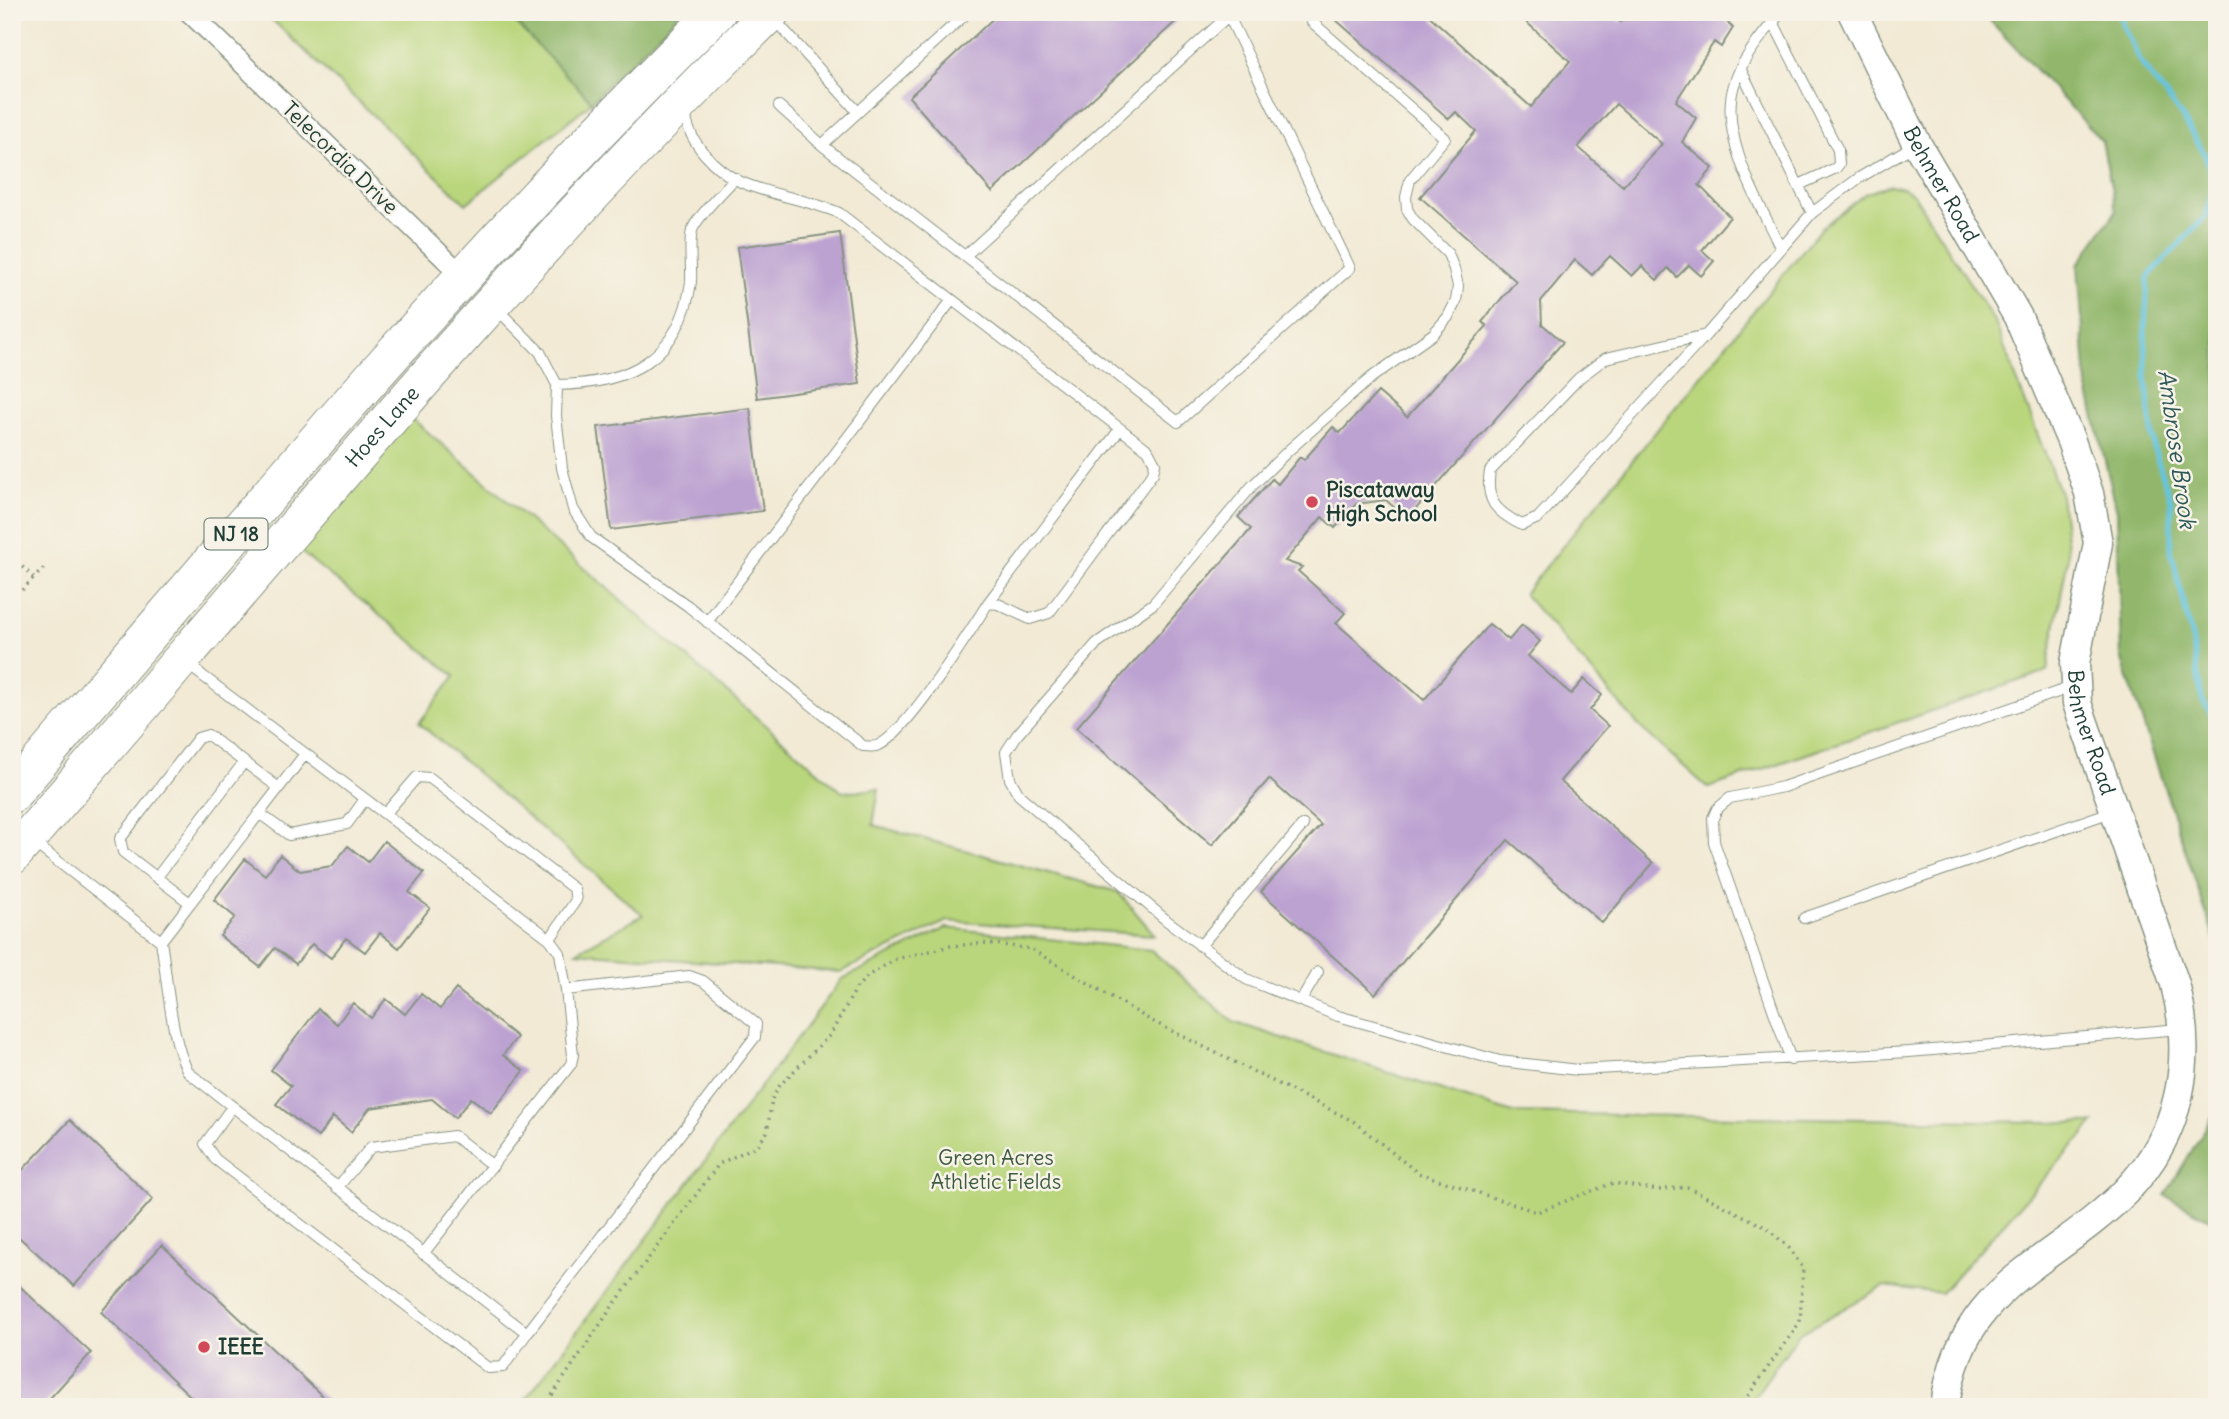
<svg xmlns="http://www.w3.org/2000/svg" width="2229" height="1419" viewBox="0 0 2229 1419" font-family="Delius,sans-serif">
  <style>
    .green { fill: #b9d67c; stroke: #6c8a58; stroke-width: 2 }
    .forest { fill: #92b76c; stroke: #587a50; stroke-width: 2 }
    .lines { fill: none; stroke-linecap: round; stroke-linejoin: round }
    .stream { stroke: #63c5e1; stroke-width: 5 }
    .building { fill: #bca2d1; fill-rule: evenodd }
    .lane-casing { stroke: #889484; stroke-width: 12 }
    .street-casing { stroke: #889484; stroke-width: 22 }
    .secondary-casing { stroke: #889484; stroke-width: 31 }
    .highway-casing { stroke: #889484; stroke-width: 39 }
    .path { stroke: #889484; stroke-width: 3.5; stroke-dasharray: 2 5; stroke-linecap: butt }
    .lane { stroke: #fff; stroke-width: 10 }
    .street { stroke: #fff; stroke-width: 19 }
    .secondary { stroke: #fff; stroke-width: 28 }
    .highway { stroke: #fff; stroke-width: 37 }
    .poi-dot { fill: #d1495b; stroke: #f7f3e8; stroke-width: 2.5 }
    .labels { text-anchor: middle; stroke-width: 5; stroke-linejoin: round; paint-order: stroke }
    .shield { fill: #f7f3e8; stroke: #60746a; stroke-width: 2 }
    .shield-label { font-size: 19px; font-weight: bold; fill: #1f3d34 }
    .street-label { font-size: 21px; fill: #1f3d34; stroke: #f7f3e8 }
    .poi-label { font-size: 21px; font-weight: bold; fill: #1f3d34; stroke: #f7f3e8; text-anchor: start }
    .park-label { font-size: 21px; fill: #3e5c42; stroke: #f7f3e8 }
    .water-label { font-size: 23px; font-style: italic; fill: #2d5857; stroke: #f7f3e8 }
  </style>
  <rect width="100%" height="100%" fill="#f7f3e8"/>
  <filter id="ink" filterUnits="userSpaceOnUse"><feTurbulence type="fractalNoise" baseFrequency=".0143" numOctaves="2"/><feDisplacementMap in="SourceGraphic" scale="14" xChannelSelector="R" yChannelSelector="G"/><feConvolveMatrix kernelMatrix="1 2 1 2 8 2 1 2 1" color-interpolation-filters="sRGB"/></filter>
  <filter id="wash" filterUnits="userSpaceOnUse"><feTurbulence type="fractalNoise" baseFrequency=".00686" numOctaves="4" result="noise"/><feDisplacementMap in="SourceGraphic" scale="28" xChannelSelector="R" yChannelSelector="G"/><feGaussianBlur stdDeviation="1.57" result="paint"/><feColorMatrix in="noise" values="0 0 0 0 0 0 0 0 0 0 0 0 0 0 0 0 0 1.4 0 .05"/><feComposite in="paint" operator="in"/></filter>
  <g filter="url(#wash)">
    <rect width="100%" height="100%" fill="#f2ead5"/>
    <path class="green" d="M264 12H505L592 102 466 204Z
      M1889 185 1904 188 1914 195 1995 323 2061 496 2068 557 2047 671 1708 788 1639 726 1524 594 1821 228 1865 194Z
      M407 414 842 792 879 789 873 825 1118 892 1155 935 947 921 841 972 576 952 643 915 419 723 455 676 291 544Z
      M946 928 1151 950 1233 1022 1513 1113 2094 1123 1941 1293 1884 1286 1799 1334 1747 1407H520L842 979Z"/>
    <path class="forest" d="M505 12H681L592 102Z
      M1982 12H2217V946L2121 657 2117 511 2087 385 2078 265 2116 211 2102 141Z
      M2217 1109V1223L2165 1195Z"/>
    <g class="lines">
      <path class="stream" d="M2121 12 2122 24 2143 66 2180 114 2204 153 2214 183 2206 216 2148 277 2145 328 2146 377 2154 449 2171 501V550L2192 638 2202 700 2217 723"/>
    </g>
    <g id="blocks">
      <path class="building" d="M1000 12H1186L992 192 909 97Z
        M1327 12H1425L1531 107 1570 61 1515 12H1595L1603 19 1612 12 1620 22 1631 12H1717L1733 28 1721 47 1714 42 1676 101 1696 118 1682 142 1713 168 1699 185 1730 217 1702 250 1714 261 1701 276 1689 265 1677 277 1668 268 1657 280 1642 266 1632 276 1610 256 1592 275 1575 260 1541 301 1542 324 1563 342 1407 519 1386 500 1356 504 1335 528 1322 517 1285 561 1302 567 1298 571 1345 613 1336 623 1424 700 1489 624 1509 640 1522 625 1540 641 1528 656 1571 694 1584 679 1602 695 1590 710 1608 726 1560 781 1653 863 1602 923 1508 840 1375 994 1261 892 1321 825 1269 779 1212 845 1076 728 1251 529 1238 517 1272 479 1278 484 1300 457 1304 460 1333 427 1340 433 1378 392 1407 417 1487 326 1482 322 1516 281 1420 197 1476 131 1456 112 1449 119ZM1616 104 1662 144 1623 186 1578 147Z
        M840 233 860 384 757 398 737 247Z
        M750 408 763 511 611 530 598 427Z
        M384 841 424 873 409 892 430 908 399 948 380 933 365 952 346 938 331 958 312 944 296 964 275 948 260 967 220 936 235 917 214 900 245 859 265 875 280 855 300 871 332 866 348 846 368 862Z
        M456 989 517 1037 503 1055 524 1071 491 1113 471 1098 455 1118 432 1099 370 1108 351 1132 333 1117 318 1137 276 1104 291 1086 271 1070 318 1009 337 1024 353 1003 371 1018 386 999 405 1014 421 994 440 1009Z
        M70 1120 153 1199 74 1286 12 1231V1181Z
        M162 1245 334 1407H202L101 1312Z
        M12 1279 91 1353 42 1407H12Z"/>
    </g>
  </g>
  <g filter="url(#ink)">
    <use href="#blocks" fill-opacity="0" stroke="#889484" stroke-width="2"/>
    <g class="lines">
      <defs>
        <path id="lane" d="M968 12 822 145 1178 422 1350 268 1227 12
          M1781 12C1763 35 1742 57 1734 85 1718 136 1760 204 1781 249
          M774 19 858 112
          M1312 22 1445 138 1410 180 1406 197 1407 209 1413 219 1448 254 1454 269 1458 286 1456 301 1448 317 1433 334 1372 377 1290 449 1252 486 1153 604 1097 643 1017 735 1006 752 1010 779 1019 795 1166 920 1246 979 1338 1016 1500 1061 1578 1070 1909 1052 2180 1029
          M1773 22 1838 150 1839 164 1836 168 1799 185
          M1741 70 1812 213
          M779 106 822 145
          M966 255 1229 15
          M497 309 540 352 557 385 556 416 562 468 573 509 591 537 688 606 863 746C869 746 873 748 879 745 907 732 969 633 988 603L998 604 1030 619 1049 613 1153 473 1155 463 1148 450 839 213C807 199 769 195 741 182 716 171 686 140 686 113
          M1706 335 1606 358 1579 378 1490 471C1485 501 1496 512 1522 525L1538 518 1706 335 1812 213 1859 178 1913 146
          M557 385C629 384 680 359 691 282 692 268 688 238 693 228 702 211 722 193 735 178
          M988 603 1120 429
          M707 622 952 300
          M187 664 550 939 560 953 566 990
          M259 813 289 835 347 824 365 799
          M385 814 417 777 430 778 574 889 576 900 550 939
          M34 843 161 941C167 976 171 1044 189 1073L527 1333 503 1367 488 1368 215 1159 205 1144 232 1107
          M157 877 244 762
          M190 903 123 852 120 839 198 738 208 735 279 788
          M1804 918 2111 812
          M161 941 305 754
          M1200 946 1303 825
          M1301 1001 1318 972
          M1791 1060 1714 842 1713 818 1717 809 1730 798 1783 787 2075 686
          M337 1188 371 1147 454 1136 493 1166
          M423 1254 571 1064 573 1055 566 990 689 976 703 981 756 1024 755 1037 527 1333"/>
        <path id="street" d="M189 12 468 281"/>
        <g id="secondary">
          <path id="s1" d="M1852 12 1917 144 2018 317 2071 441 2089 493 2098 543 2075 663 2077 703 2175 984C2194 1060 2182 1133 2126 1191 2052 1266 1959 1284 1945 1407"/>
        </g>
        <g id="highway">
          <path d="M12 794C240 528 467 258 717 12"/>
          <path id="s2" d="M12 856C260 571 500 276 771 12"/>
        </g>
      </defs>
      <use href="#lane" class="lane-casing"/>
      <use href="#street" class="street-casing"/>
      <use href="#secondary" class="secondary-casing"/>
      <use href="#highway" class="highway-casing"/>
      <path class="path" d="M12 557 34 578 44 568
        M12 600 34 578
        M544 1407 612 1307 719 1164 758 1145 767 1132 772 1099 780 1085 830 1035 857 987 869 975 896 959 951 946 988 943 1031 949 1150 1020 1353 1121 1418 1173 1537 1212 1613 1183 1658 1190 1687 1187 1767 1228 1789 1248 1803 1268 1800 1322 1740 1407"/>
      <use href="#lane" class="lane"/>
      <use href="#street" class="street"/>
      <use href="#secondary" class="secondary"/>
      <use href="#highway" class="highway"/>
    </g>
  </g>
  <g class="poi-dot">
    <circle cx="1312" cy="502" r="7"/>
    <circle cx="204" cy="1347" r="7"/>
  </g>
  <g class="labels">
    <rect class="shield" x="204.5" y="518.5" width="63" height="31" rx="5"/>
    <g class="shield-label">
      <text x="236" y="541">NJ 18</text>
    </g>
    <g class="street-label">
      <text transform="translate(340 158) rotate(44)" y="7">Telecordia Drive</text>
      <text dy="7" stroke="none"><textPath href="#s1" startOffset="194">Behmer Road</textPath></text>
      <text dy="7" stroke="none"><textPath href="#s2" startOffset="567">Hoes Lane</textPath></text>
      <text dy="7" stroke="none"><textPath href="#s1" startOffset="782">Behmer Road</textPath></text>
    </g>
    <g class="poi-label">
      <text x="1326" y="497">Piscataway<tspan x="1326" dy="24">High School</tspan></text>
      <text x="218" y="1354">IEEE</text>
    </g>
    <g class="park-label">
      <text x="996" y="1165">Green Acres<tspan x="996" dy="24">Athletic Fields</tspan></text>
    </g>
    <g class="water-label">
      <text transform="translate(2177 449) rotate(82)" y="8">Ambrose Brook</text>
    </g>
  </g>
  <rect width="2229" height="1419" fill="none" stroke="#f7f3e8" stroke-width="42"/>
</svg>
